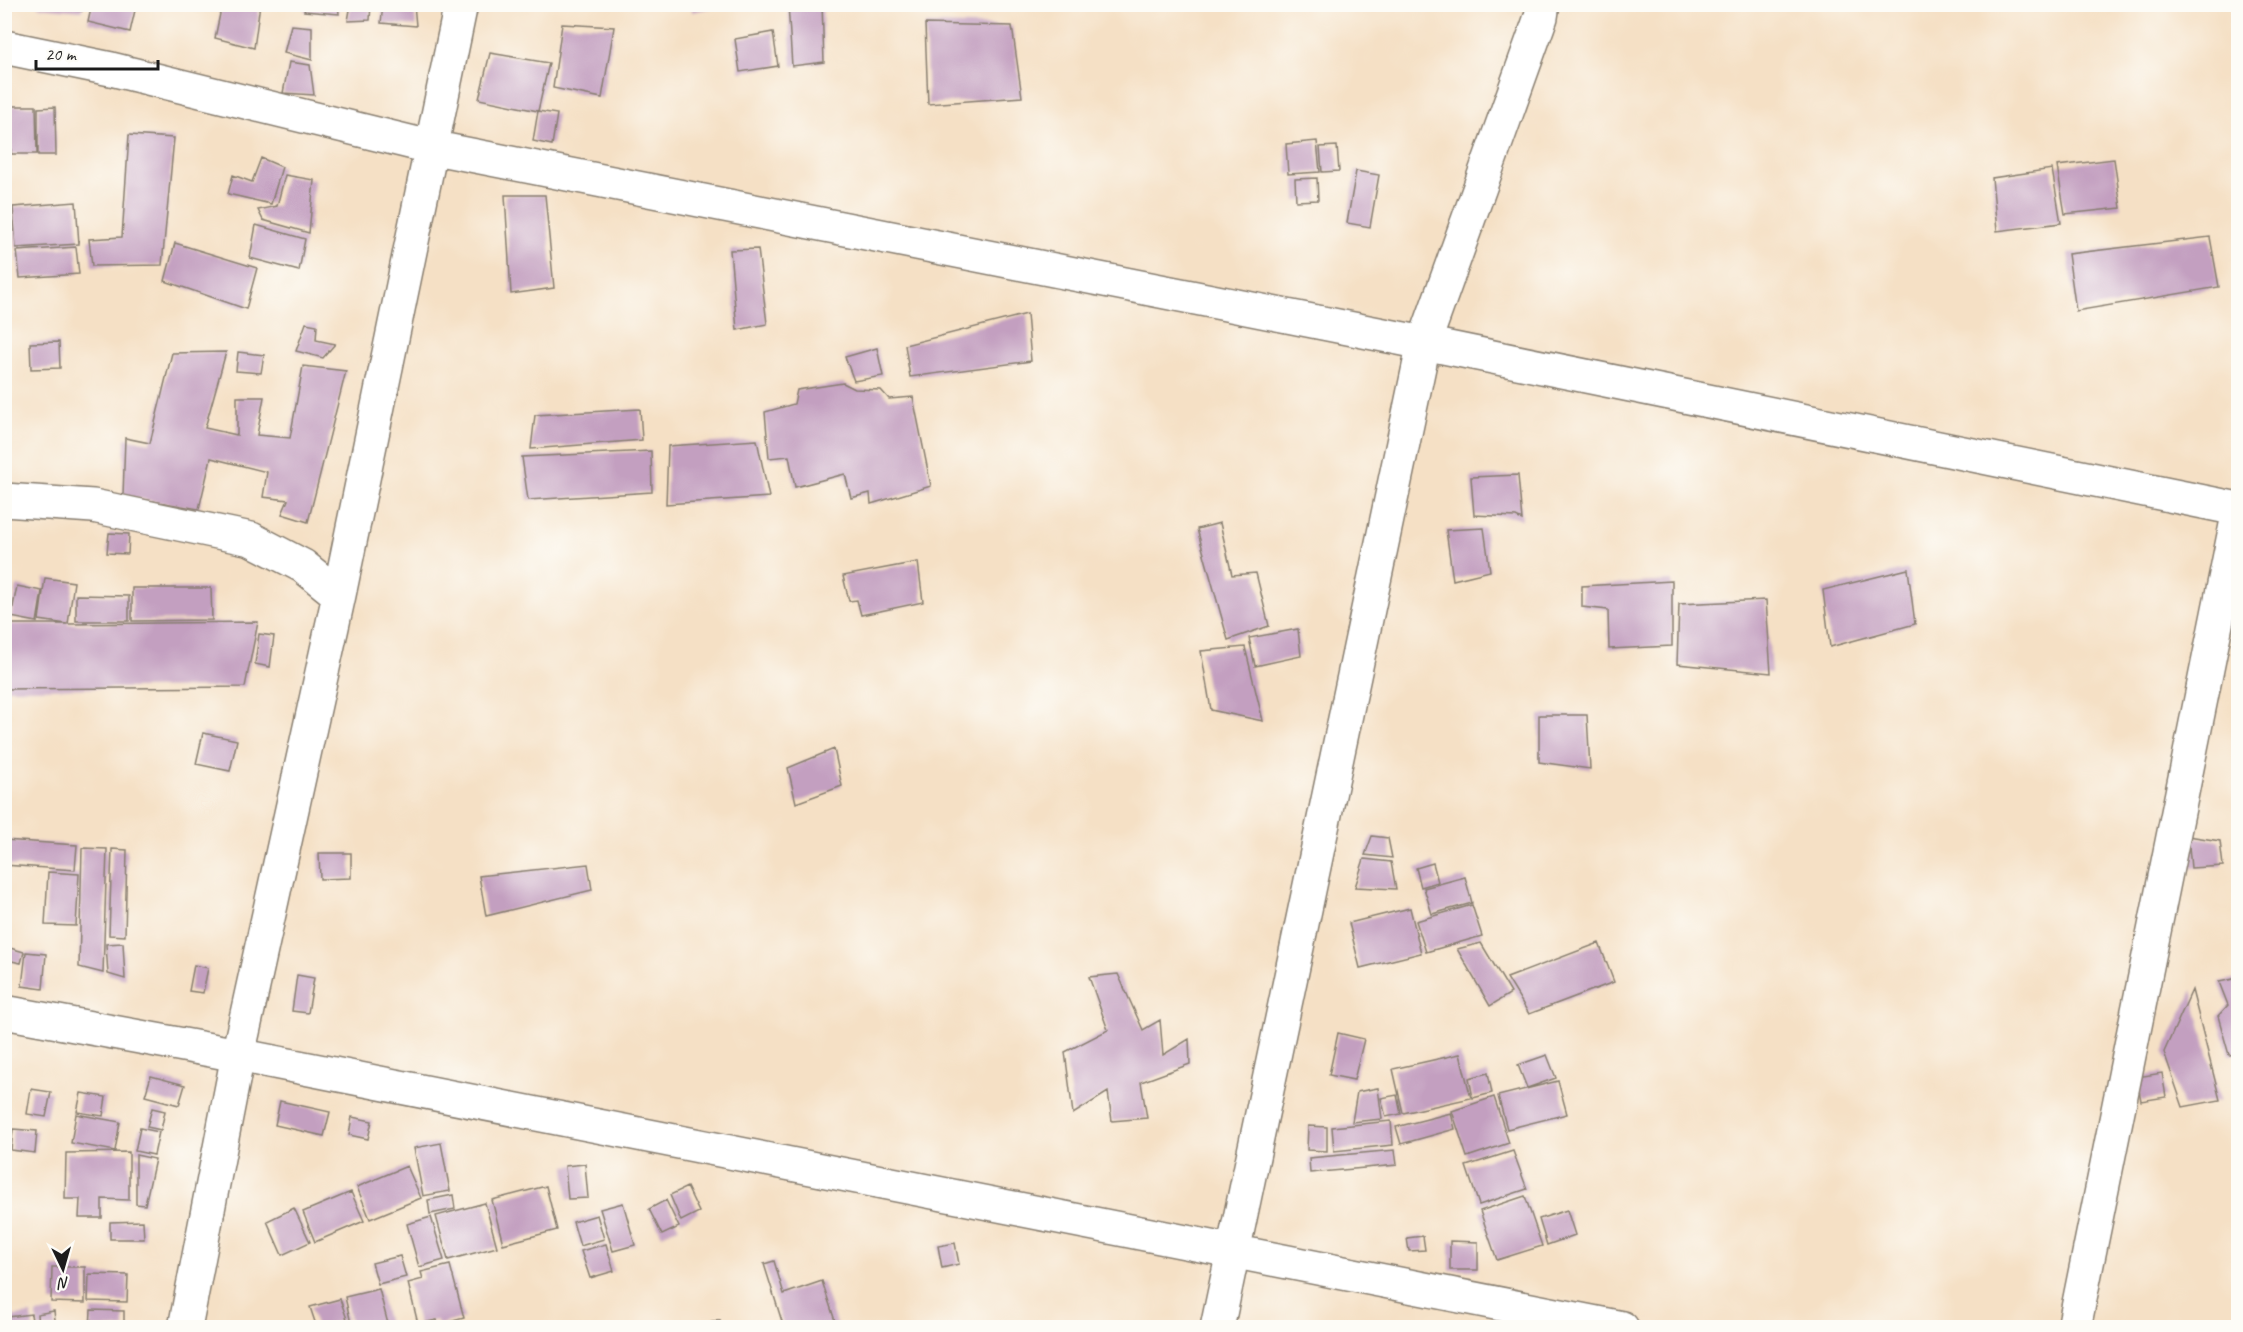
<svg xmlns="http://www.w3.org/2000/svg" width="2243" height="1332" viewBox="0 0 2243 1332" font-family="Caveat,sans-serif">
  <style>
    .building { fill: #c39fc0 }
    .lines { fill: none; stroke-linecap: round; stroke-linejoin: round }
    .street-casing { stroke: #887e70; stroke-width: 36 }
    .street { stroke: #fff; stroke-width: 33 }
  </style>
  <rect width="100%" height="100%" fill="#fdfcf7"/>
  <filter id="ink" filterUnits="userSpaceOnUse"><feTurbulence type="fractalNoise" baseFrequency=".0167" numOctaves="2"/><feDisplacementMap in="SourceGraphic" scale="12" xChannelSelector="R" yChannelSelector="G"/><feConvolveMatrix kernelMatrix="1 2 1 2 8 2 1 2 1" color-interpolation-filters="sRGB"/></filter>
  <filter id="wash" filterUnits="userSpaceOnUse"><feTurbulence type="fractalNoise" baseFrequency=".008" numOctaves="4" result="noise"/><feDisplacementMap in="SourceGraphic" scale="24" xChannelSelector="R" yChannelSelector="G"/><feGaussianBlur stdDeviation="1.35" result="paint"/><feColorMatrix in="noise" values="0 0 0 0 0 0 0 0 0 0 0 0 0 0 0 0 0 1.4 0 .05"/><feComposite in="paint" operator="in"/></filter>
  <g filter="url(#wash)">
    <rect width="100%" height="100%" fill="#f5e0c5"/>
    <g id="blocks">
      <path class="building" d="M38 4H83L82 11 38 7Z
        M92 4 136 6 130 32 88 22Z
        M222 4H260L254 48 215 38Z
        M306 4H338L339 14 304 11Z
        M351 4H371L370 20 348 21Z
        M383 4H414L416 26 381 23Z
        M692 4H724V5L692 12Z
        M788 4H822L824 62 792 66Z
        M562 24 614 27 602 98 553 88Z
        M925 24 1012 26 1022 97 928 104Z
        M291 25 312 27V60L284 53Z
        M773 32 778 66 740 72 735 39Z
        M490 53 549 63 538 111 479 99Z
        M289 62 310 65 314 95 283 93Z
        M11 106H36L37 154H11Z
        M55 107 56 155H38V108Z
        M538 111 557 114 552 145 533 141Z
        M129 135 174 138 162 265 92 266 89 239 122 237Z
        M1317 141 1320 172 1288 174 1286 144Z
        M1337 146 1339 171 1322 172 1320 147Z
        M261 158 282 167 271 204 228 194 233 175 252 182Z
        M2114 159 2121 208 2065 214 2057 166Z
        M2052 169 2061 223 1997 231 1992 178Z
        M1356 171 1379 175 1370 227 1347 223Z
        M285 175 314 180 309 233 263 220 258 210 277 206Z
        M1317 178 1318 200 1296 201 1295 179Z
        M505 195H545L554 288 511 294Z
        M76 202 79 244 16 248 13 207Z
        M256 225 305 239 299 271 250 258Z
        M2210 237 2219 287 2076 311 2068 254Z
        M175 243 257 268 246 309 165 281Z
        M76 247 79 274 20 278 17 251Z
        M758 249 767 324 737 330 730 250Z
        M1027 314 1031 361 910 377 905 345Z
        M306 323 317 325 316 340 335 344 323 358 296 351Z
        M59 342 60 368 31 369 30 343Z
        M877 348 883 376 854 381 845 357Z
        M226 352 205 428 237 435V397H264L257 435 290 438 303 366 346 371 308 522 282 514 288 500 263 497 267 472 211 458 199 509 123 496 125 438 150 443 172 353Z
        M238 352 264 355 261 373 236 371Z
        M843 383 855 389 881 390 889 399 913 397 931 486 871 504 870 493 851 498 845 474 795 487 789 456 769 458 765 412 794 404 797 390Z
        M640 409 642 440 531 449 535 415Z
        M757 440 769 497 666 504 668 446Z
        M651 451 652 492 528 500 522 457Z
        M1518 475 1522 520 1516 517 1474 515 1471 477Z
        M1220 523 1232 575 1256 573 1269 626 1228 640 1197 529Z
        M1484 528 1490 571 1453 580 1446 530Z
        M109 533 129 534 128 554 107 553Z
        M918 562 923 602 861 615 857 600 849 601 843 576Z
        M1908 569 1915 624 1830 647 1823 590Z
        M45 578 74 582 68 624 258 622 245 687 4 689V655L9 624H67L39 620Z
        M1672 581V646L1609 649 1608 610 1582 607V586Z
        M17 586 42 591 37 622 11 617Z
        M132 588H211L212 620 132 621Z
        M76 595 129 596V621H76Z
        M1766 600 1771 673 1677 664 1679 604Z
        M1298 629 1301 656 1255 666 1249 638Z
        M259 634 274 636 270 667 255 664Z
        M1245 647 1263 721 1211 710 1201 651Z
        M1539 715H1587L1590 769 1539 762Z
        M203 733 237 740 230 771 196 764Z
        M834 749 842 786 796 803 788 768Z
        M1372 836 1388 838 1392 858 1365 855Z
        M2188 836 2220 841 2223 866 2191 868Z
        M4 840 77 845 75 870 4 865Z
        M82 848 107 849 103 973 79 967Z
        M112 849 127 850 125 936 109 935Z
        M319 853H351V878L320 879Z
        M1364 859 1391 862 1396 889 1355 887Z
        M1433 863 1438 882 1421 887 1416 868Z
        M588 864 592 890 486 916 479 876Z
        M48 872 79 874 76 926 45 925Z
        M1465 877 1472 903 1432 914 1424 888Z
        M1472 905 1482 936 1426 952 1416 921Z
        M1410 908 1421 953 1360 968 1349 923Z
        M123 943 125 979 108 974 106 944Z
        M1481 943 1511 993 1490 1006 1457 949Z
        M1599 943 1614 982 1529 1014 1507 978Z
        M10 948 24 952 21 963 7 960Z
        M26 952 46 954 43 989 22 986Z
        M194 965 208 968 203 993 189 991Z
        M1118 974 1143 1030 1160 1020 1163 1055 1189 1039 1190 1064 1141 1082 1147 1118 1112 1121 1108 1092 1073 1114 1065 1052 1108 1030 1089 977Z
        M297 975 314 978 308 1013 292 1011Z
        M2238 978V1054L2229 1055 2218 1016 2228 1005 2219 982Z
        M2192 990 2220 1100 2183 1107 2164 1052Z
        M1338 1033 1364 1039 1354 1080 1329 1075Z
        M1460 1054 1471 1098 1403 1113 1393 1069Z
        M1547 1055 1556 1078 1527 1088 1518 1065Z
        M1488 1073 1492 1093 1473 1098 1469 1078Z
        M2162 1073 2166 1097 2141 1101 2137 1077Z
        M151 1076 185 1085 179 1105 145 1096Z
        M1558 1081 1567 1114 1507 1129 1498 1096Z
        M1378 1088 1382 1119 1352 1122 1357 1092Z
        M31 1089 51 1092 46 1117 27 1114Z
        M81 1093 106 1097 103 1116 77 1112Z
        M1397 1095 1401 1114 1386 1117 1381 1098Z
        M1494 1097 1509 1143 1467 1157 1452 1111Z
        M280 1101 330 1112 324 1136 275 1125Z
        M152 1108 165 1111 161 1130 147 1127Z
        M1451 1113 1455 1129 1401 1144 1396 1127Z
        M76 1114 120 1122 115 1151 71 1143Z
        M352 1117 372 1121 368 1139 349 1135Z
        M1391 1121 1393 1145 1334 1151 1332 1127Z
        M1308 1126 1327 1127V1151L1307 1150Z
        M140 1128 159 1132 154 1155 135 1151Z
        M13 1129 37 1131 35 1153 11 1150Z
        M441 1143 450 1191 423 1196 414 1148Z
        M1395 1150 1397 1165 1310 1173 1309 1158Z
        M1513 1151 1527 1189 1479 1205 1466 1166Z
        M129 1152V1200L102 1199V1218H79L80 1199H65L66 1153Z
        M136 1155 155 1159 145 1205 136 1204Z
        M585 1164 588 1198 568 1199 565 1166Z
        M407 1166 421 1198 370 1219 357 1187Z
        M546 1186 557 1230 503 1244 492 1200Z
        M687 1187 699 1212 681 1221 670 1195Z
        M351 1192 364 1221 315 1242 303 1212Z
        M453 1195 455 1209 430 1214 428 1200Z
        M1525 1196 1542 1246 1497 1260 1480 1211Z
        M666 1200 679 1227 662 1235 649 1209Z
        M485 1203 497 1247 448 1260 436 1216Z
        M623 1203 635 1245 613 1251 600 1209Z
        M294 1208 310 1242 282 1255 267 1221Z
        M1567 1210 1575 1235 1547 1245 1539 1219Z
        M597 1215 604 1239 580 1246 573 1222Z
        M431 1217 444 1260 419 1267 407 1224Z
        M143 1221 144 1239H110V1222Z
        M1423 1236 1425 1250 1409 1251 1407 1238Z
        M1450 1241 1478 1242V1270H1450Z
        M955 1243 959 1264 942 1268 938 1246Z
        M606 1244 614 1271 590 1278 581 1251Z
        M400 1256 406 1277 378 1284 372 1263Z
        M774 1261 784 1294 822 1281 837 1327 784 1328 764 1264Z
        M450 1265 464 1318 438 1325 437 1320 418 1324 408 1283 423 1279 421 1272Z
        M52 1267H85V1303L51 1302Z
        M89 1274 128 1275 127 1302 88 1301Z
        M379 1289 389 1328H352L345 1297Z
        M340 1299 347 1319 317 1328 310 1307Z
        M91 1310 124 1311V1328H90Z
        M54 1311 56 1328H38L37 1314Z
        M31 1314 33 1328H9L8 1317Z
        M720 1320 722 1328H695L694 1327Z"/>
    </g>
  </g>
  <g filter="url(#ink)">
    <use href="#blocks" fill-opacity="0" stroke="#887e70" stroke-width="1.5"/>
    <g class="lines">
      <defs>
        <path id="street" d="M4 47 111 69 430 147 1424 343 2238 509
          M4 500 93 506 251 539 303 566 339 595
          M4 1012 238 1055 1622 1328
          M185 1328 238 1055 339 595 461 4
          M1217 1328 1424 343 1541 17 1543 4
          M2074 1328 2238 515"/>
      </defs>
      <use href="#street" class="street-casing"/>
      <use href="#street" class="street"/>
    </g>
  </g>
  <rect width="2243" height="1332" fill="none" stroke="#fdfcf7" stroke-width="24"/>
  <g transform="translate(63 1269) rotate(175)" stroke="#fdfcf7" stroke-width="4.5" paint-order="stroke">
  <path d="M0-4.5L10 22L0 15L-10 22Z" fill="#1c1c1c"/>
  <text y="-9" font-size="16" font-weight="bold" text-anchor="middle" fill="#1c1c1c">N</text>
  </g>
  <path d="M36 60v9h122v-9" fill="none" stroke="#1c1c1c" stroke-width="3"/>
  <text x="45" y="60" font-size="18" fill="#1c1c1c" stroke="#fdfcf7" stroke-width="4.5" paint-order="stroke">20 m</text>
</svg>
